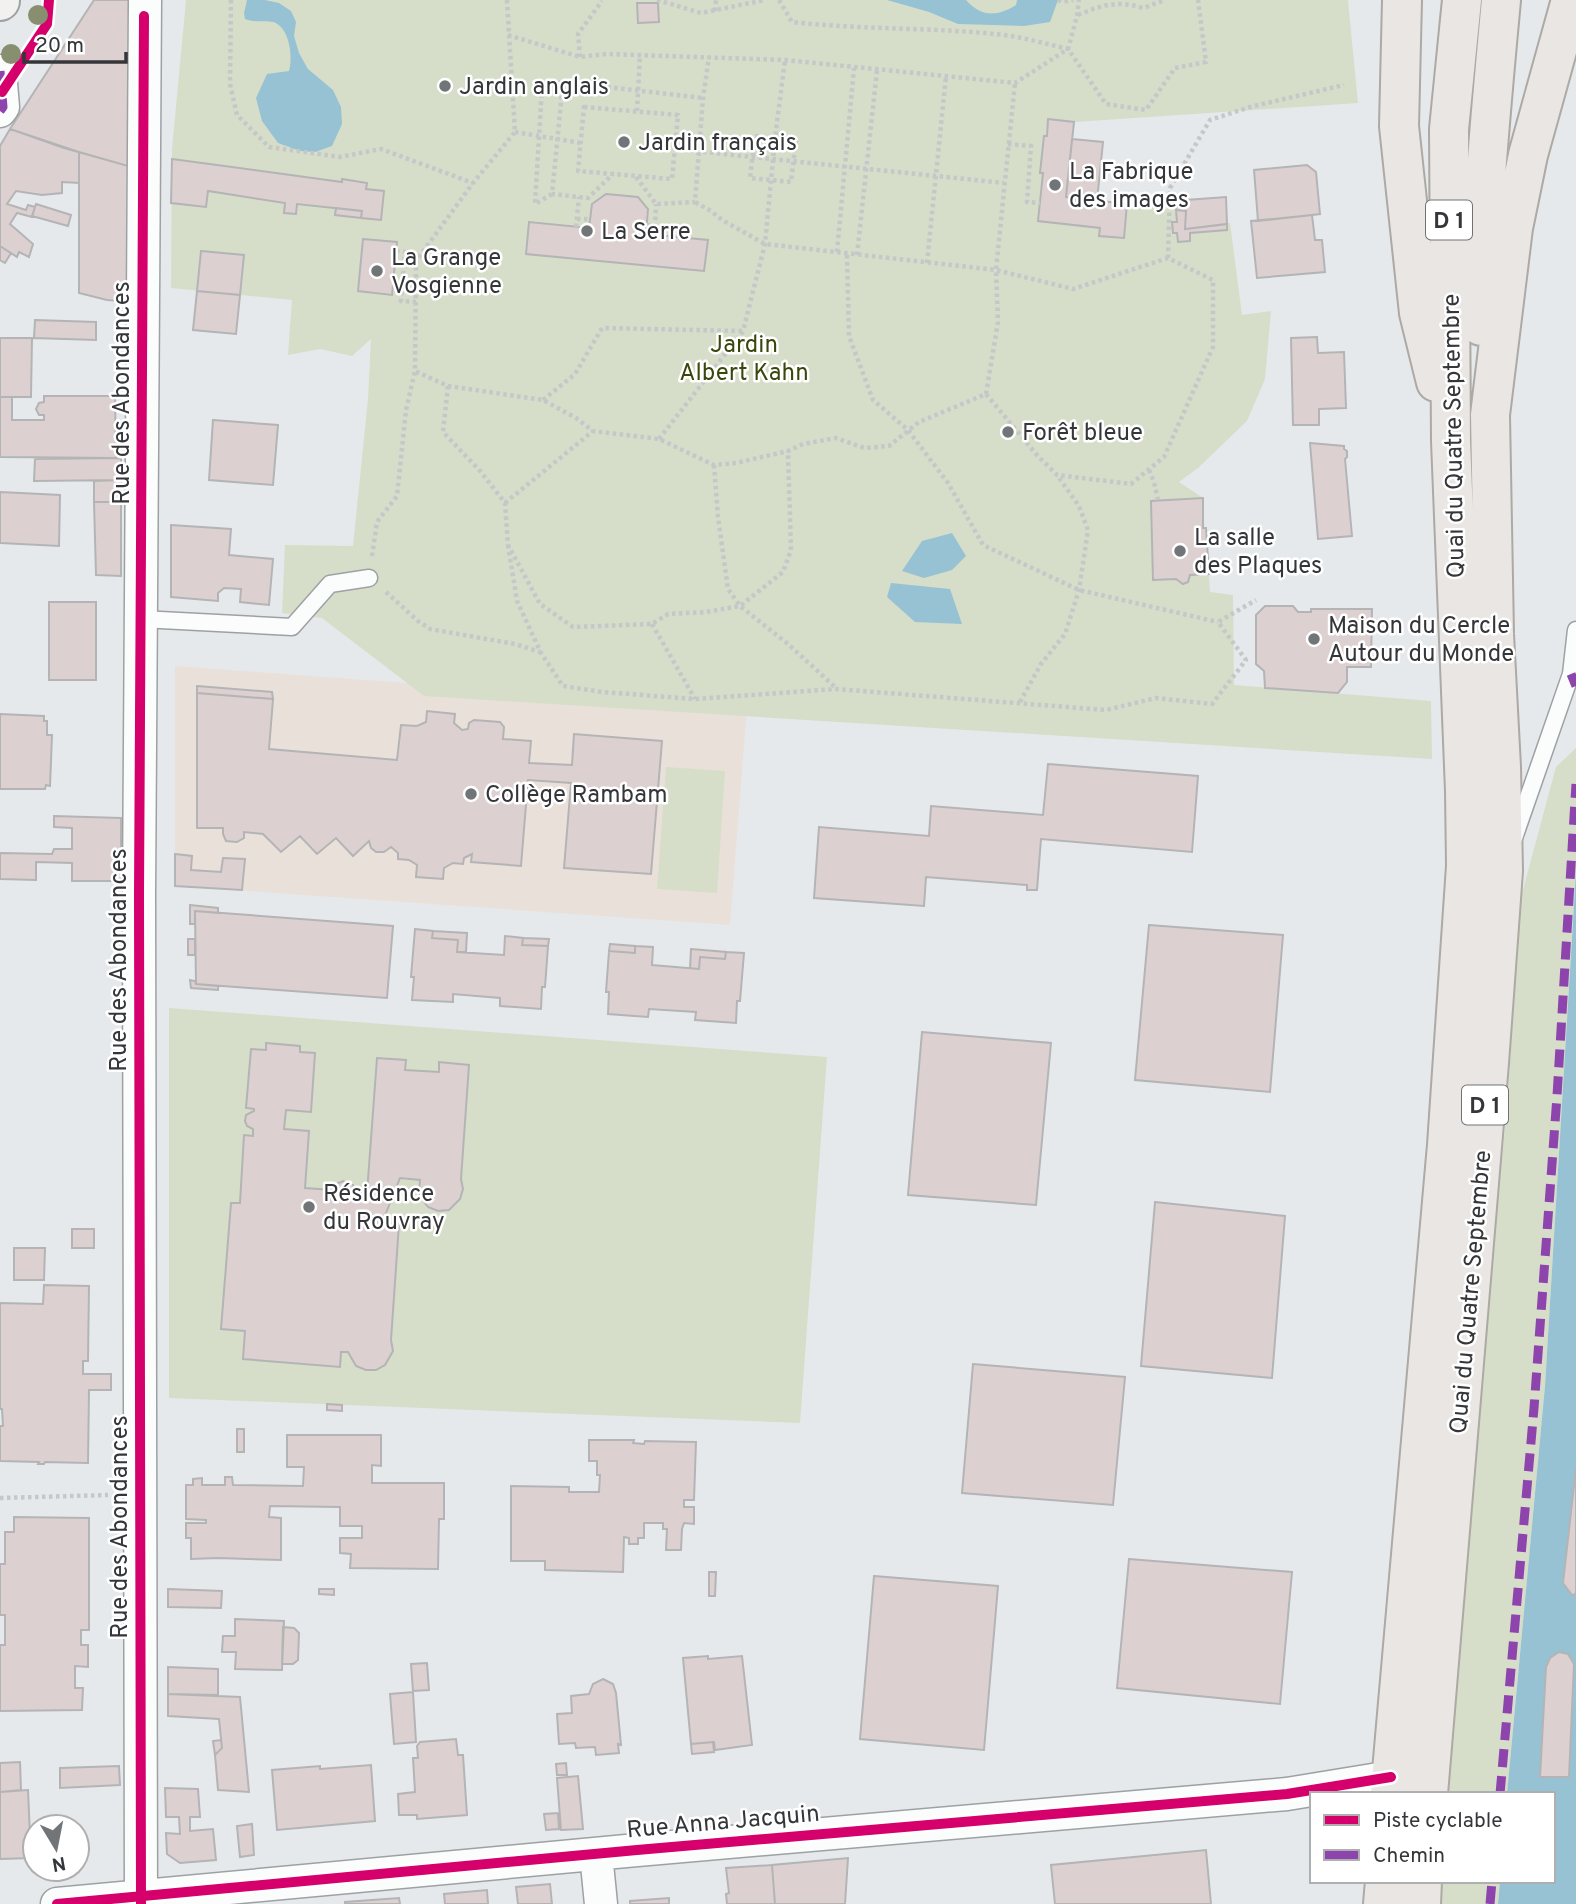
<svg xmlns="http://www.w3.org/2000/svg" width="1576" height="1904" viewBox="0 0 1576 1904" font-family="Overpass,sans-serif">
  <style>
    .education { fill: #e9e1d9 }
    .green { fill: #d6dec9 }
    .water { fill: #96c2d4 }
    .building { fill: #dcd1d0; stroke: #b4b4b6; stroke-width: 2 }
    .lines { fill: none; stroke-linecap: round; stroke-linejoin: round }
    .lane-casing { stroke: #9ea1a3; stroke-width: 19 }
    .street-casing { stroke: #9ea1a3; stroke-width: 35 }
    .secondary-casing { stroke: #9ea1a3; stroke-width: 42 }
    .primary-casing { stroke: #ada9a4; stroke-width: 42 }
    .path { stroke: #c6c7c9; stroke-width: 4.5; stroke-dasharray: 3.5 3.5; stroke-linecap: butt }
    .lane { stroke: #fbfcfc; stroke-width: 16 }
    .street { stroke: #fbfcfc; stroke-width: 32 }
    .secondary { stroke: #f2f1ef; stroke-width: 38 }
    .primary { stroke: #e9e6e3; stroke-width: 38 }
    .quiet { stroke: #8e44ad; stroke-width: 9; stroke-dasharray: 18 9; stroke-linecap: butt }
    .cycleway-casing { stroke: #fff; stroke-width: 15 }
    .cycleway { stroke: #d6006c; stroke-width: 10 }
    .tree { fill: #878f70 }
    .poi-dot { fill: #727578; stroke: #fff; stroke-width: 2.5 }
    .labels { text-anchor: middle; stroke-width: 5; stroke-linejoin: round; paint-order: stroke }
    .shield { fill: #fff; stroke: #717274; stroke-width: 2 }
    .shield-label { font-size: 23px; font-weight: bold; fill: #343639 }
    .poi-label { font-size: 24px; fill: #343639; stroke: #fff; text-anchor: start }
    .park-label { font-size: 24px; fill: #3a460b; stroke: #fff }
    .street-label { font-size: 24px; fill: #343639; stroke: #fff }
  </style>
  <rect width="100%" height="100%" fill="#e6e9ec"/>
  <path class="education" d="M175 666 747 708 730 925 175 886Z"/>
  <path class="green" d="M186 0H1348L1358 103 1075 122 1072 139 1097 201 1186 211 1185 228 1230 223 1242 315 1271 311 1265 379 1247 421 1198 468 1179 482 1203 498V528H1206L1210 592 1233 595 1234 685 1431 701 1432 759 424 696 322 618 282 613 285 545 353 546 368 399 371 339 352 356 320 349 288 355 292 300 171 288 172 149Z
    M1576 748V871L1545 1386 1507 1794H1446L1483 1346 1507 1108 1520 901 1556 767Z
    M666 767 725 771 717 893 657 889Z
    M169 1008 827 1057 800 1423 169 1398Z
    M1441 1881H1500L1498 1904H1440Z"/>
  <path class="water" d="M247 0H265L279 3 291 11 296 22 294 36 299 53 308 69 333 90 341 107 342 124 332 146 315 152 300 151 278 143 262 121 256 98 267 74 289 71C293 57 290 27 273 22 265 20 256 23 245 19L244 13Z
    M887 0H966C981 17 997 17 1016 5L1017 0H1058L1050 22 1024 26 958 24 929 12Z
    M952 533 966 556 952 570 924 578 902 571 922 541Z
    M891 583 950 589 962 624 915 622 887 597Z
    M1576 871V1904H1498L1500 1881H1553V1794H1507L1545 1386Z"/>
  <path class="building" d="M94 0H130L135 168 64 148 10 129Z
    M637 3H658L659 22 638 23Z
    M1048 119 1074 122 1066 197 1127 204 1124 238 1099 236 1100 228 1038 221 1043 173H1040L1044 136H1047Z
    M10 129 79 152V183L62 182V193L42 195 16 191 7 204 26 210 28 205 35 207 32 217 17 213 10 224 33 244 29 257 19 252 17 257 0 246V146Z
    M1072 139 1103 142 1097 201 1066 197Z
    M79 152 135 168 137 298 121 301 107 300 79 293Z
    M172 159 342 182V179L367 183 366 189 384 191 381 220 361 218 362 211 297 204 296 214 284 213 285 203 208 191 206 207 171 203Z
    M1307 165 1316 172 1320 214 1258 221 1254 170Z
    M606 194 638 197 648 209 646 234 708 240 704 271 526 254 529 222 589 228 592 204Z
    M1226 197 1227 224 1185 229 1186 211 1176 210V207L1186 206V200Z
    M36 204 71 215 68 226 32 216Z
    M336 208 362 211 361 218 335 215Z
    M1176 210 1186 211 1185 229 1227 224V230L1190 233V241L1178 242 1177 233H1173L1172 222H1177Z
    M1312 215 1315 240H1322L1325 272 1257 278 1251 221Z
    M363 239 397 242 392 295 358 291Z
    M0 246 11 253 5 263 0 260Z
    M201 251 244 255 240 295 197 291Z
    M197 291 240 295 236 334 193 330Z
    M35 320 96 322V340L34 338Z
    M1317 337 1318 353 1344 352 1346 408 1319 409V425H1293L1291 338Z
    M0 338H32L31 397H0Z
    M44 396H115L116 458 0 457V397H12V420H44V415H39L36 409 39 403 44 402Z
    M213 420 278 425 273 485 209 480Z
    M1310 443 1344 446V449L1347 451V457L1345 459 1352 536 1318 539Z
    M121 458V480L34 481 35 459Z
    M121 480V502H94V481Z
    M0 492 60 495 59 546 0 543Z
    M1203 498V528H1206L1209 574 1190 575 1188 582 1183 584 1176 579 1153 580 1151 501Z
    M94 502H121V576L96 575Z
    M171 525 231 529 229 555 273 559 269 605 240 602 241 589 224 588 218 593V601L171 597Z
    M49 602H96V680H49Z
    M1265 606H1293L1298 612H1311V609H1372L1371 667H1347V682L1338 693 1265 688 1264 671 1256 664V615Z
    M197 686 272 692 273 699 197 693Z
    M197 693 273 699 269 749 397 760 401 725 417 726 426 722 427 711 455 714 454 723 462 730 468 729 469 723 474 720 500 722 504 727 503 739 531 741 529 763 572 765 574 734 662 741 651 874 564 868 571 783 528 780 521 866 471 862 472 854 464 858 463 864 453 863 444 868 443 879 416 877 417 865 409 860 398 859V853L391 847 384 852H376L371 848 369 841 353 856 336 838 317 854 300 836 281 852 263 834 244 832V838L237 842 226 841 223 834V828H197Z
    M0 714 44 716V721H47V735H52L50 786 46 785 45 789H0Z
    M1048 764 1198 776 1192 852 1041 839 1037 890H1027V885L926 877 924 906 814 898 819 827 929 836 931 806 1043 815Z
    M54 816 121 818V881H72V863L36 862V880L0 879V853L52 854 54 849H72V828L54 827Z
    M175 854 192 856 191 870 221 872 223 858 245 859 242 890 175 886Z
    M190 905 218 908V913L195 911V924H190Z
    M195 911 393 926 387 998 196 984Z
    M1149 925 1283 935 1270 1092 1135 1080Z
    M415 929 433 931 432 938 458 940 457 952 504 955 505 936 523 938 522 945 548 946 545 987H542L541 1009 500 1006V998L453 994V1002L412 1000 414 977H411Z
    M433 931 467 933 466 952H457L458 940 432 938Z
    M523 938 549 939 548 946 522 945Z
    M188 939H195V955H188Z
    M610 944 635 946V953L609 951Z
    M635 946 653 947 652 965 699 969 700 957 725 959 726 952 744 953 740 1001H737L736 1023 695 1020 696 1012 649 1009 648 1017 608 1014 609 992H606L609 951 635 953Z
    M691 949 726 952 725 959 700 957 699 969H690Z
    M190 980 195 981 196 984 218 986V990L191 988Z
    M922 1032 1051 1043 1036 1205 908 1195Z
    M266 1043 300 1046V1052L315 1053 311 1112 286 1110 284 1129 309 1131 305 1188 333 1190 336 1184 343 1181 353 1185 354 1192 367 1193 377 1058 406 1060 405 1070 439 1072V1062L469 1065 461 1179 463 1189 460 1199 449 1210 438 1211 428 1207 421 1198 419 1193 420 1180 400 1178 382 1223 399 1224 391 1340 393 1351 385 1365 376 1370H366L356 1366 348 1352H341L340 1367 243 1359 245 1331 221 1329 231 1203H240L244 1135 253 1136V1129L247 1126 245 1121 246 1115 254 1111V1109L246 1108 251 1049 266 1050Z
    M1155 1202 1285 1216 1272 1378 1141 1366Z
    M72 1229H94V1248H72Z
    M14 1248H45L44 1280H14Z
    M44 1285 89 1286 88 1361H83V1374H111V1390H89L88 1463 45 1462 44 1464H38L39 1462 0 1461V1426H3L2 1409H0V1303L43 1304Z
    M973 1364 1125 1377 1113 1505 962 1493Z
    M327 1404 342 1405V1411L327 1410Z
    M237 1429H244V1452H237Z
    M287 1435H381V1466L372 1465V1483H444V1519H439L438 1569 350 1568 351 1554 340 1553V1538H362V1526H340V1507L270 1506 269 1517 281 1518V1560L218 1558 191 1559V1538H186V1523H206V1520L186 1519V1485H193V1479L202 1478V1485H225V1477H232L233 1485 303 1486 304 1467H287Z
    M589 1440H634L633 1443 644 1444 645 1441 696 1442 694 1500H684V1507H694V1524L684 1523 682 1529 681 1550H666L667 1529H663V1523H644V1538H638V1544H629V1538L624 1537 623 1572 545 1570V1561H511V1486L569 1487V1492H599L600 1475H597V1461H589Z
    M1576 1468V1594L1572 1595 1563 1583Z
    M14 1517 89 1518V1630H81V1645H88V1667L75 1666V1688H83L82 1710 0 1711V1645H5V1615H0V1564H5V1532H14Z
    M1129 1559 1292 1572 1280 1704 1117 1688Z
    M709 1572H716L715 1596H709Z
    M874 1576 998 1586 984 1750 860 1739Z
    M168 1589 222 1591 221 1608 168 1607Z
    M319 1589H334V1595L319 1594Z
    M235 1619 284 1621 282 1670 235 1669 236 1652H222L223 1636H235Z
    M283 1627 294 1628 299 1633 298 1660 293 1664H282Z
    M1559 1652 1568 1654 1574 1664 1569 1777H1540L1546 1667 1550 1658Z
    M708 1656V1659L742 1656 752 1745 715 1750 714 1742 691 1744 683 1658Z
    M427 1663 429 1690 413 1691 411 1664Z
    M168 1667 218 1669V1695L168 1694Z
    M603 1679 613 1684 616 1693 621 1745 618 1744 619 1753 596 1755 595 1747 576 1748 575 1743 559 1744 557 1714 572 1713 571 1696 589 1694 593 1684Z
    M413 1692 416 1742 394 1744 390 1694Z
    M168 1694 240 1697 249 1792 218 1790 215 1755 222 1748 219 1719 168 1716Z
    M456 1739 458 1755H463L467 1815 417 1819V1815H399L398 1794 415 1792 413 1758H418L417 1746 420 1742Z
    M221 1740 222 1748 215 1755 213 1741Z
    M713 1742 714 1752 692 1754 691 1744Z
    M20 1762 21 1790 0 1792V1763Z
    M566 1763 567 1775H557L556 1764Z
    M371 1765 375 1821 277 1830 272 1770 320 1766V1769Z
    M119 1766 120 1785 60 1788V1768Z
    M578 1776 583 1829 561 1830 557 1778Z
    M165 1788 198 1789 200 1817H190V1831L213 1829 216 1860 180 1863 167 1854 166 1833 180 1834 179 1817H166Z
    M28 1790 31 1858 0 1859V1792Z
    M558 1813 559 1829 546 1830 544 1814Z
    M252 1824 254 1855 240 1857 237 1826Z
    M1206 1850 1211 1904H1055L1051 1865Z
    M848 1858 845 1904H775L772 1865Z
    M772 1865 775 1904H727L726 1894 729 1893 726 1868Z
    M550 1884 552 1904H518L516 1887Z
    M487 1890 488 1904H445L444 1894Z
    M399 1898 400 1904H345V1902Z
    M669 1898V1904H630V1901Z"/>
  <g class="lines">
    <defs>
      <path id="lane" d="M141 619 292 627 330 584 369 578
        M1514 838 1571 674 1576 630"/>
      <path id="street" d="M0 71 3 107 0 111
        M596 1854 601 1904
        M57 1904 637 1850 1287 1794 1391 1777
        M141 1904 139 894 145 0"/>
      <path id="secondary" d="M0 1V0"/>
      <path id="primary" d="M1402 0 1399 126 1419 313 1436 382
        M1481 326C1480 217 1491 109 1501 0
        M1390 1794 1447 1145 1466 866 1465 791 1451 441 1449 129 1462 0
        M1428 1794 1489 1063 1503 871 1501 767 1494 634 1490 415 1513 228 1528 155 1571 0
        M1383 1904 1385 1881
        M1421 1904 1422 1881"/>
    </defs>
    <use href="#lane" class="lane-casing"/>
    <use href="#street" class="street-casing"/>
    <use href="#secondary" class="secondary-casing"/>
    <use href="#primary" class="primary-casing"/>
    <path class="path" d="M231 0 230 84 237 115 269 147 340 157 381 149 473 183
      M507 0 515 132 473 183 416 261 415 371 448 386 543 400 576 418 593 431 659 439 714 465 736 463 788 451 803 444 836 438 864 448 889 446 919 422 986 394 1037 455 1057 475 1131 484 1164 457 1213 347V280L1168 258 1073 289 996 270 765 244 722 220 711 211 695 202
      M657 0 701 13 765 0
      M779 0 792 22C863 30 934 27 1004 35 1026 38 1047 44 1068 49L1106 104 1146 110 1175 68 1206 62 1198 0
      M1058 0 1062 2 1073 0
      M715 11 716 0
      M1078 15C1103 5 1116 0 1143 8L1165 0
      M508 35 580 57 606 54 785 60 1015 83 1068 49 1077 16 1079 0
      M580 57 578 34 602 1
      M563 82 552 194 588 198 613 174
      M584 107 678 115 672 179 578 171Z
      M637 111 640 55
      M515 132 581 143
      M755 136 796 140 791 182 750 178Z
      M1008 144 1031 146 1027 202 1040 203
      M675 149 1004 183
      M636 177 656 204 695 202 703 98 709 57
      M552 194 535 204 542 87 563 82 703 98
      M577 219H590
      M647 225 655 226 656 204
      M576 227 579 197
      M396 251 405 252 401 301 416 302
      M837 252 854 68
      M847 255 849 336 873 400 908 430 948 483 983 545 1079 590 1218 622
      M857 255 877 70
      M1168 258 1170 188 1210 120 1250 107 1344 85
      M927 263 946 76
      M448 386 443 432 481 472 505 503 508 545 540 604 573 627 652 624 668 614 706 612 740 606 783 572 791 550 788 451
      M986 394 998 322 996 270 1015 83
      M543 400 575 374 602 328 742 331
      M659 439 743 331 765 244 775 138 785 60
      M714 465 718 517 728 589 740 606 788 644 836 688
      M1149 470 1154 482 1158 500
      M505 503 593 431
      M508 545 517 601 541 653 563 686 602 692 695 699 836 689 1106 710 1156 698 1212 704 1246 660 1218 622 1256 600
      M372 556 377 522 397 496 406 410 415 371
      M386 592 418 621 430 629 515 644 540 652
      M652 624 695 699
      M1020 702 1041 664 1065 634 1079 590 1088 530 1079 506 1057 475
      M0 1498 108 1495"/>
    <use href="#lane" class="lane"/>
    <use href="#street" class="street"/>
    <use href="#secondary" class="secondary"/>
    <use href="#primary" class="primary"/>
    <path class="quiet" d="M0 71 3 107 0 111
      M1571 674 1576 686
      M1500 1794 1534 1408 1557 1096 1576 784
      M1490 1904 1492 1881"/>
    <defs>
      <path id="cycleway" d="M2 92 47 24 49 0
        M57 1904 637 1850 1287 1794 1391 1777
        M141 1904 139 894 144 16"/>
    </defs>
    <use href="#cycleway" class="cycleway-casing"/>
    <use href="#cycleway" class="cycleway"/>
  </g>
  <g class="tree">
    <circle cx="38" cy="15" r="10"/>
    <circle cx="11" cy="54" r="10"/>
  </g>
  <g class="poi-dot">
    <circle cx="445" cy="86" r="7"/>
    <circle cx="624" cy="142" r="7"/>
    <circle cx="1055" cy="185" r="7"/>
    <circle cx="587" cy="231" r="7"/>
    <circle cx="377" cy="271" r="7"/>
    <circle cx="1008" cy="432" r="7"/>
    <circle cx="1180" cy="551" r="7"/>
    <circle cx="1314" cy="639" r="7"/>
    <circle cx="471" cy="794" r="7"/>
    <circle cx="309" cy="1207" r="7"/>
  </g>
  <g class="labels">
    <g class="shield">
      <rect x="1426" y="200.5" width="46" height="39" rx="5"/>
      <rect x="1462" y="1085.5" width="46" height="39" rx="5"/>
    </g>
    <g class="shield-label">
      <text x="1449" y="228">D 1</text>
      <text x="1485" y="1113">D 1</text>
    </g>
    <g class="poi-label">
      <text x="459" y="94">Jardin anglais</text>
      <text x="638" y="150">Jardin français</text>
      <text x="1069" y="179">La Fabrique<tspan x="1069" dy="28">des images</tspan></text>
      <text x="601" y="239">La Serre</text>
      <text x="391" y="265">La Grange<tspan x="391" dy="28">Vosgienne</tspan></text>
      <text x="1022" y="440">Forêt bleue</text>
      <text x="1194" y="545">La salle<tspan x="1194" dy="28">des Plaques</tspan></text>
      <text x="1328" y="633">Maison du Cercle<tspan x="1328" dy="28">Autour du Monde</tspan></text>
      <text x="485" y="802">Collège Rambam</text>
      <text x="323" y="1201">Résidence<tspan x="323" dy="28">du Rouvray</tspan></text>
    </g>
    <g class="park-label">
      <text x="744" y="352">Jardin<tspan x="744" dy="28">Albert Kahn</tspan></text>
    </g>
    <g class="street-label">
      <text transform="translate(121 393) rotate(-90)" y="8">Rue des Abondances</text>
      <text transform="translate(1453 436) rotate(-91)" y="8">Quai du Quatre Septembre</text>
      <text transform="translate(118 960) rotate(-90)" y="8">Rue des Abondances</text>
      <text transform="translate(1470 1292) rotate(-85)" y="8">Quai du Quatre Septembre</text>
      <text transform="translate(119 1527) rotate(-90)" y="8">Rue des Abondances</text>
      <text transform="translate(723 1821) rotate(-5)" y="8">Rue Anna Jacquin</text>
    </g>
  </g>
  <rect x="1310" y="1792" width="245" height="91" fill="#ffffff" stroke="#aeafb0" stroke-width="2"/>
  <rect x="1324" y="1815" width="35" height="10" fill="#d6006c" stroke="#aeafb0" stroke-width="2"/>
  <text x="1373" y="1827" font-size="21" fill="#343639">Piste cyclable</text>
  <rect x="1324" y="1850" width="35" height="10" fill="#8e44ad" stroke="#aeafb0" stroke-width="2"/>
  <text x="1373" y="1862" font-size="21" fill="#343639">Chemin</text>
  <g transform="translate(56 1848) rotate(170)"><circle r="33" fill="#ffffff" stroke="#aeafb0" stroke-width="2"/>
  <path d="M0-5L12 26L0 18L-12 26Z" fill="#727578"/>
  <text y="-10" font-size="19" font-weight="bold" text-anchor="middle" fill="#343639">N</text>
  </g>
  <path d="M24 52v10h102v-10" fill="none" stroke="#343639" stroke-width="3.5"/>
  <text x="35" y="52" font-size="21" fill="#343639" stroke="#ffffff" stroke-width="5" paint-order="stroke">20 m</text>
</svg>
